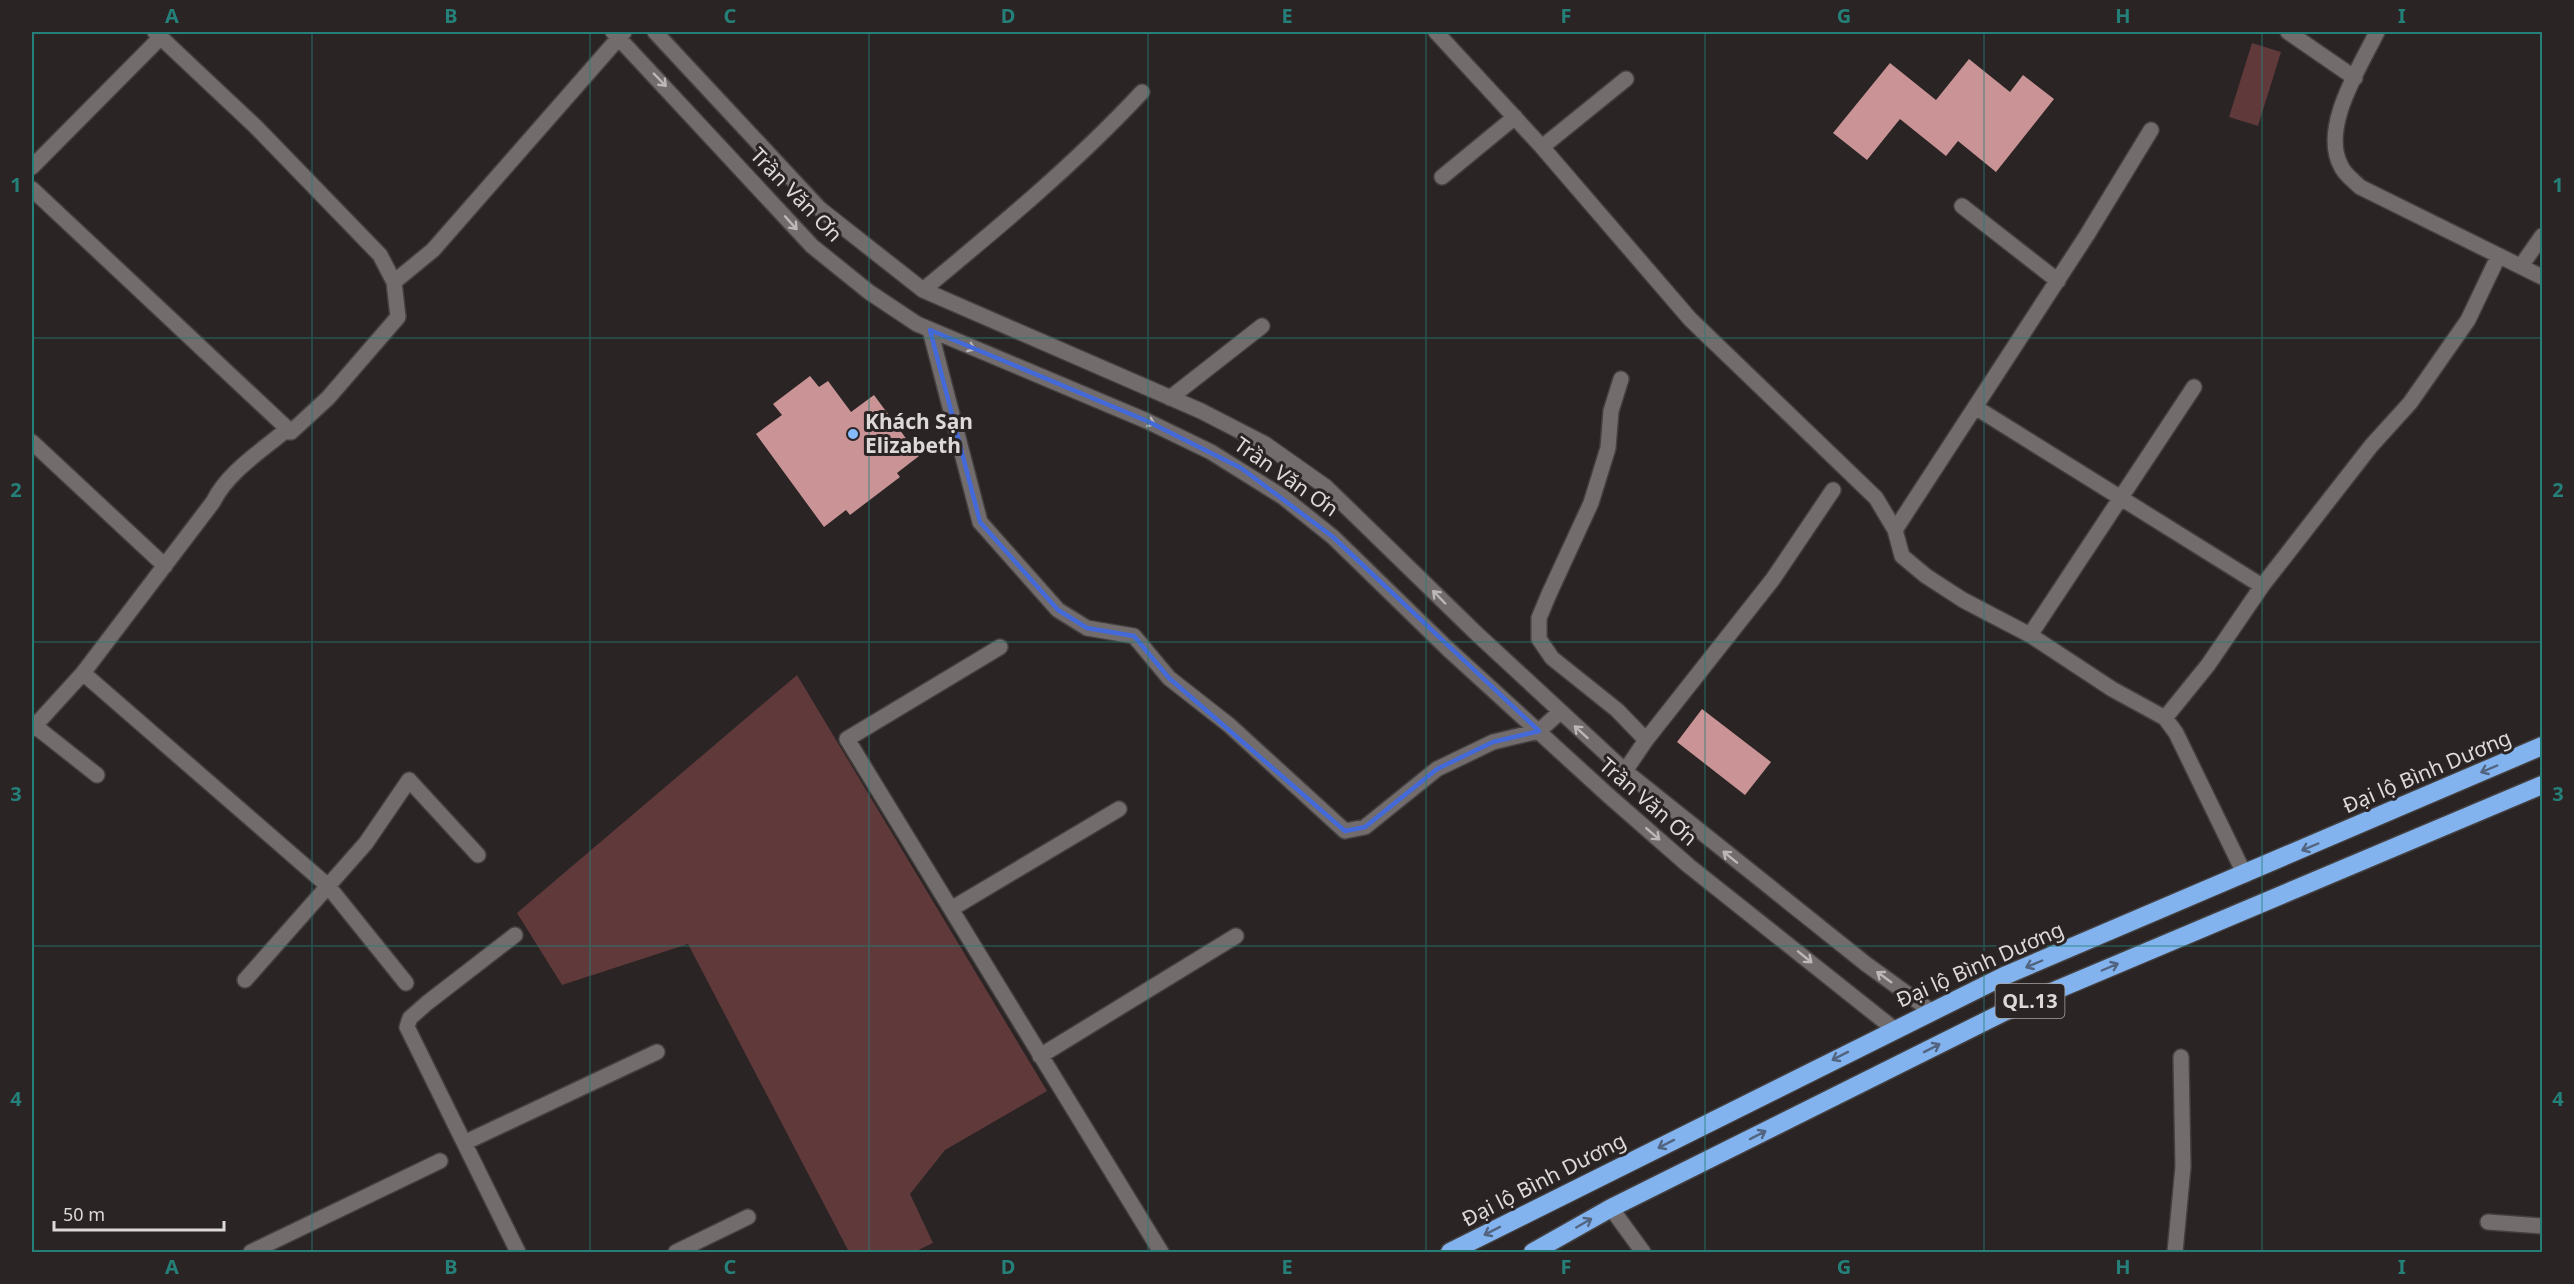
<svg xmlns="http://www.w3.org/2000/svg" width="2574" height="1284" viewBox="0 0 2574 1284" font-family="'Noto Sans',sans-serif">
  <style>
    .green { fill: #60393b }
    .building { fill: #ca9496 }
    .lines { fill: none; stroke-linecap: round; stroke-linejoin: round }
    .minor-casing { stroke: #433f3f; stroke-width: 18 }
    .highway-casing { stroke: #433f3f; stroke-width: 21 }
    .minor { stroke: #736c6c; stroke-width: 15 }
    .highway { stroke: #82b3ef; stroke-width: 18 }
    .oneway { stroke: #bdb8b8 }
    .oneway2 { stroke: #52647f }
    .marked { fill: none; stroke: #436ad8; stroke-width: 4.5; stroke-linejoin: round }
    .grid { fill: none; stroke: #248079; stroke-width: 1.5; stroke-opacity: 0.55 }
    .poi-dot { fill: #86bbfb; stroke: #2a2424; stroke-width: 2 }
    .labels { text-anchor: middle; stroke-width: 6; stroke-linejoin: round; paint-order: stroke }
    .shield { fill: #2a2424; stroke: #a7a3a3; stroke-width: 1.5 }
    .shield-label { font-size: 20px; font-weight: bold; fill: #ddd9d9 }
    .street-label { font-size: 21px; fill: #ddd9d9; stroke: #2a2424 }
    .poi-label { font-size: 21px; font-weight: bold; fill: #ddd9d9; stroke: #2a2424; text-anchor: start }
    .neatline { fill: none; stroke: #248079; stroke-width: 2 }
    .grid-label { font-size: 20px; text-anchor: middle; font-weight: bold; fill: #248079 }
  </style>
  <rect width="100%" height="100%" fill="#2a2424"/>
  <path class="green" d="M2252 43 2281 52 2258 126 2229 117Z
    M797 675 1047 1091 945 1150 910 1194 933 1243 914 1252H849L688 944 562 985 517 913Z"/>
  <path class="building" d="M1969 59 2010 92 2023 75 2054 99 1996 172 1958 141 1946 156 1900 119 1867 160 1833 133 1890 63 1936 100Z
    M810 376 819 387 828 381 851 412 874 395 919 456 897 473 900 477 850 515 846 510 824 527 756 434 782 415 773 404Z
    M1702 709 1771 762 1745 795 1677 742Z"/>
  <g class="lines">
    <defs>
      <path id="minor" d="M613 32 812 246 869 292 917 324 1147 421 1211 452 1283 497 1333 537 1448 649 1609 796 1689 866 1894 1029
        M655 32 820 209 923 290 1201 411 1265 444 1326 487 1477 634 1625 771 1866 964 1931 1011
        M1436 32 1542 147 1690 319 1876 498 1895 530 1902 556 1926 576 1963 600 2030 635 2112 689 2165 718
        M2288 32 2355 78
        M2377 32C2360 67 2320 128 2341 166 2344 174 2354 181 2360 187L2542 277
        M1542 147 1626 79
        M32 167 161 37
        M1442 177 1515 117
        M32 189 291 432
        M1962 206 2058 281
        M2521 266 2542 236
        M394 282 433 250 624 32
        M923 290C999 227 1075 164 1142 92
        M930 330 980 522 1058 610 1087 628 1134 636 1169 678 1229 725 1345 831 1365 827 1437 769 1493 742 1539 731 1560 712
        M1621 379 1611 411 1608 448 1591 503 1549 594 1539 618V639L1552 658 1617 710 1646 740 1625 771
        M1170 398 1262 326
        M1975 407 2262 586
        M32 442 165 566
        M1895 530 2087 235 2151 130
        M2030 635 2194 387
        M1000 647 847 739 1161 1252
        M83 673 328 886 245 980
        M35 726 97 775
        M32 729 83 673 213 502C228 472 260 452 285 431L291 432 328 398 398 317 394 282 380 255 256 127 155 32
        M1646 740 1773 579 1833 490
        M2245 875 2176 733 2165 718 2208 665 2262 586 2371 446 2410 403 2468 320 2498 257
        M951 909 1119 809
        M515 935 427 1003 410 1018 407 1027 518 1252
        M406 983 328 886 366 843 409 780 478 855
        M1040 1056 1236 936
        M466 1142 657 1052
        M1611 1208 1643 1252
        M2488 1222 2542 1226
        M251 1252 440 1161
        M676 1252 748 1217
        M2175 1252 2183 1167 2181 1057"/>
      <path id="highway" d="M1450 1252 2004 976 2542 746
        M1533 1252 1611 1208 2004 1012 2542 785"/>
    </defs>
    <use href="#minor" class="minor-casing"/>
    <use href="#highway" class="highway-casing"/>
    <use href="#minor" class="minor"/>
    <use href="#highway" class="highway"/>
  </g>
  <defs><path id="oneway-shaft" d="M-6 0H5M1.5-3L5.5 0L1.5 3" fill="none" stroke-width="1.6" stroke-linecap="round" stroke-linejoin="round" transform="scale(1.5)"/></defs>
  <g class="oneway">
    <use href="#oneway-shaft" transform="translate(660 80) rotate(46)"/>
    <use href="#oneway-shaft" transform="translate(791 223) rotate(48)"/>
    <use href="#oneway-shaft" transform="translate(967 346) rotate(23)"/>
    <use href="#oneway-shaft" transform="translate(1147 421) rotate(24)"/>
    <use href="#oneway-shaft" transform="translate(1439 597) rotate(-134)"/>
    <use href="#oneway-shaft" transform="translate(1581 732) rotate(-138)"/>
    <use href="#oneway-shaft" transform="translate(1653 834) rotate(41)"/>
    <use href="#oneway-shaft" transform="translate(1730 857) rotate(-141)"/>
    <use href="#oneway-shaft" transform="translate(1805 957) rotate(39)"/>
    <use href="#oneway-shaft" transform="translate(1884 977) rotate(-144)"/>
  </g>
  <g class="oneway2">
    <use href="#oneway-shaft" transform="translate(2489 769) rotate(157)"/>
    <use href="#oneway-shaft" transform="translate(2310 847) rotate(157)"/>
    <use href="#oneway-shaft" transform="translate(2034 964) rotate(157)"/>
    <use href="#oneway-shaft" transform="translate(2110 967) rotate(-23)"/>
    <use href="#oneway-shaft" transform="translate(1932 1048) rotate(-27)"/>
    <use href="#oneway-shaft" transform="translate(1840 1056) rotate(153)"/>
    <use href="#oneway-shaft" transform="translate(1758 1135) rotate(-27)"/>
    <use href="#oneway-shaft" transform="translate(1666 1144) rotate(153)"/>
    <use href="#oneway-shaft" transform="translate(1584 1223) rotate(-30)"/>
    <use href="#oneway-shaft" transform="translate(1492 1231) rotate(153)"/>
  </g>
  <path class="marked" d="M930 330 1147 421 1241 468 1333 537 1539 731 1493 742 1437 769 1365 827 1345 831 1169 678 1134 636 1087 628 1058 610 980 522Z"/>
  <path class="grid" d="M312 32V1252M590 32V1252M869 32V1252M1148 32V1252M1426 32V1252M1705 32V1252M1984 32V1252M2262 32V1252M32 338H2542M32 642H2542M32 946H2542"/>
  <circle class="poi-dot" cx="853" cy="434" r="6"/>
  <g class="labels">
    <rect class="shield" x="1995.5" y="984" width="69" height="34" rx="4.5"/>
    <g class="shield-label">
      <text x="2030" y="1008">QL.13</text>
    </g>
    <g class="street-label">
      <text transform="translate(796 195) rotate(46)" y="7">Trần Văn Ơn</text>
      <text transform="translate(1286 477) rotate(35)" y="7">Trần Văn Ơn</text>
      <text transform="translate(2427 772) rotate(-23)" y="7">Đại lộ Bình Dương</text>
      <text transform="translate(1648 802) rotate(41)" y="7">Trần Văn Ơn</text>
      <text transform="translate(1980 965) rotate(-24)" y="7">Đại lộ Bình Dương</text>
      <text transform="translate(1544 1180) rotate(-27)" y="7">Đại lộ Bình Dương</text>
    </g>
    <g class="poi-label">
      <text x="865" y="429">Khách Sạn<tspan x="865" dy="24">Elizabeth</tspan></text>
    </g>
  </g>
  <rect width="2574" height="1284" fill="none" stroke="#2a2424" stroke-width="66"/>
  <path d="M54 1221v9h170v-9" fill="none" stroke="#ddd9d9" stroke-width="3"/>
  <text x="63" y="1221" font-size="18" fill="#ddd9d9" stroke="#2a2424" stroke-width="4.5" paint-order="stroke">50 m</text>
  <rect x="33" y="33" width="2508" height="1218" class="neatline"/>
  <g class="grid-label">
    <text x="172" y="23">A</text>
    <text x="451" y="23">B</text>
    <text x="730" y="23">C</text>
    <text x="1008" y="23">D</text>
    <text x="1287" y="23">E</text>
    <text x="1566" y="23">F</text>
    <text x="1844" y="23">G</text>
    <text x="2123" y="23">H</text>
    <text x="2402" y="23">I</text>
    <text x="16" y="192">1</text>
    <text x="2558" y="192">1</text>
    <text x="16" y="497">2</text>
    <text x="2558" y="497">2</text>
    <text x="16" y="801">3</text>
    <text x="2558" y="801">3</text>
    <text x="16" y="1106">4</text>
    <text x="2558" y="1106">4</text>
    <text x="172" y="1274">A</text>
    <text x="451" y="1274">B</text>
    <text x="730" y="1274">C</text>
    <text x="1008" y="1274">D</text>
    <text x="1287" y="1274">E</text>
    <text x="1566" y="1274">F</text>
    <text x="1844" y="1274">G</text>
    <text x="2123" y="1274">H</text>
    <text x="2402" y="1274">I</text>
  </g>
</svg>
